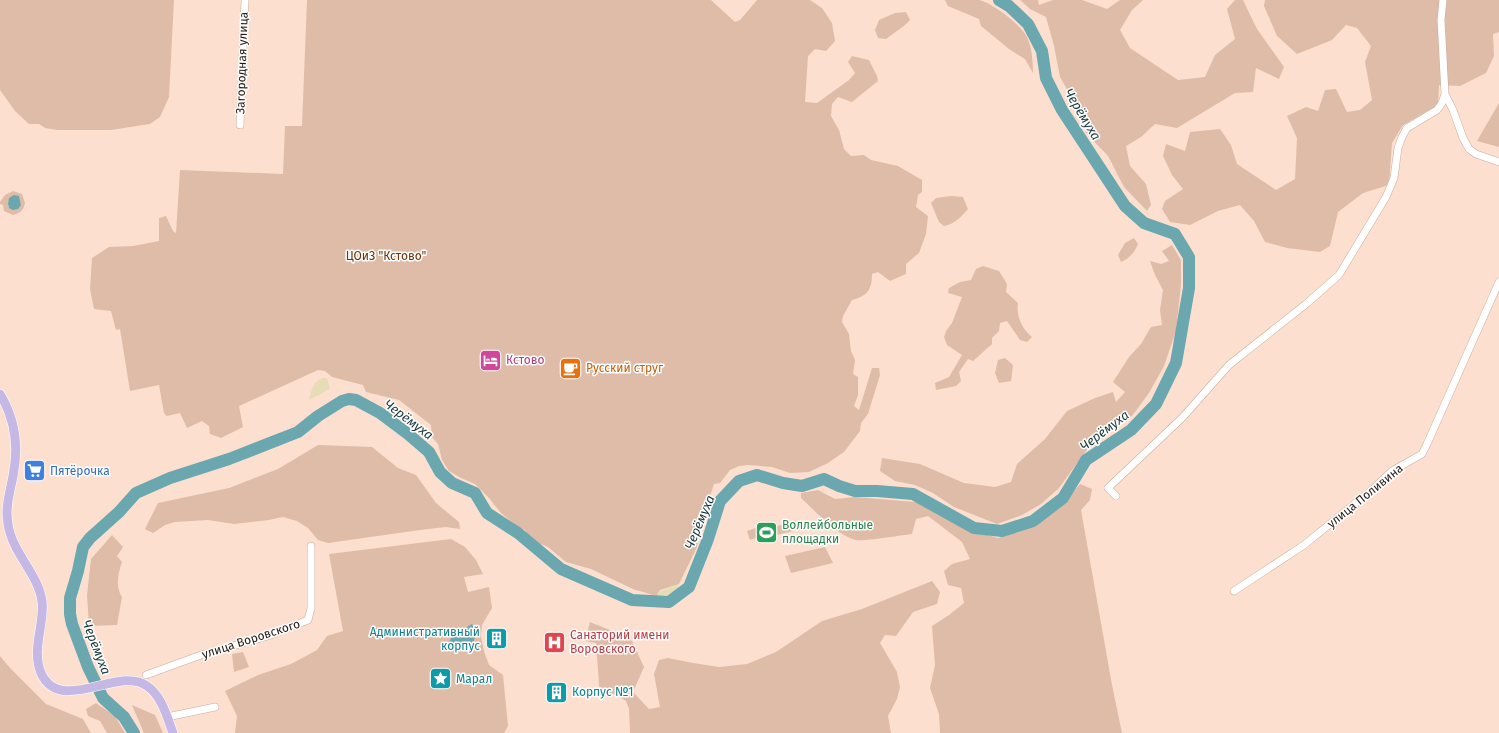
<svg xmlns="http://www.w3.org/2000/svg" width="1499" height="733" viewBox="0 0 1499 733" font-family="'Fira Sans',sans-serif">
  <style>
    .green { fill: #dfbca8; fill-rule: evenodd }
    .sand { fill: #e6ddb7 }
    .water { fill: #6aa7af }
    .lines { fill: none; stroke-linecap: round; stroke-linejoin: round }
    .river { stroke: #6aa7af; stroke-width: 12 }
    .minor-casing { stroke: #c9ac9d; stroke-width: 8 }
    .major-casing { stroke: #fff; stroke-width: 10 }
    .minor { stroke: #fff; stroke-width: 7 }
    .major { stroke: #c6b8e5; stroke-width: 9 }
    .labels { text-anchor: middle; stroke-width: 3; stroke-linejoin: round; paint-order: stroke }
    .street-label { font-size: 12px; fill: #231913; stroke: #fff }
    .park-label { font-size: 12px; fill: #6a3308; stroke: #fff }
    .hotel-label { font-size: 12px; fill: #b23c85; stroke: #fff; text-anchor: start }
    .food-label { font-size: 12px; fill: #c56008; stroke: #fff; text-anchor: start }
    .shop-label { font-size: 12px; fill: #366cbe; stroke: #fff; text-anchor: start }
    .leisure-label { font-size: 12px; fill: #27864d; stroke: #fff; text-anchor: start }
    .culture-label { font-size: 12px; fill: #0d838f; stroke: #fff; text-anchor: start }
    .health-label { font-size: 12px; fill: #be3a42; stroke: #fff; text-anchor: start }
    .water-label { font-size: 13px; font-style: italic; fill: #18373b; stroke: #fff }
  </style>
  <rect width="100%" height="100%" fill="#fddfcf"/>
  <path class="green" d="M0 0H174L169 97 160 117 150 124 111 130H57L45 128 39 124H29L15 111 0 90Z
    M307 0H711L735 22 740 20 757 0H810L822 8 832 23 835 41 826 51 815 49 808 56 805 102 817 103 849 80 855 73 848 62 852 56 869 60 877 76 878 81 852 102 838 97 832 104 831 116 839 130 844 149 851 156 864 155 871 160 898 166 922 180V192L918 195 916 207 928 216 926 234 919 253 906 264V274L890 281 878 272 872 274C872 290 867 296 852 300L843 316 842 322 849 334 851 351 855 360 853 374 858 377V395L854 406 859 410 872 368H879L880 375 868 414 861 423 860 431 844 452 828 463 809 472 790 473 772 467 748 465 739 466 730 470 720 483 714 484 709 499 708 509 701 522 697 547 679 584 660 590 657 596C650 595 643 591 635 590L591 569 566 562 548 547 531 540 525 530 518 527 501 513 489 498 475 484 461 478 449 471 442 460 438 444 432 437 431 425 399 400 366 392 363 385 332 377 325 371 318 370 239 406 243 427 221 438 210 434 209 426 202 421 187 428 180 413 167 416 164 413 159 385 130 391 120 329 116 330 111 311 94 309 90 289 92 258 109 247 133 246 159 241V218L166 216 173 231 176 233 180 170 283 174 285 126H302Z
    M945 0C956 0 969 0 979 0 993 3 1021 25 1027 37 1032 48 1033 61 1033 73L1025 59 1009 49 981 26 979 19 948 6Z
    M1020 0H1038L1039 5 1053 0H1082L1107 9 1120 0H1143L1132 10 1120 30 1130 48 1178 80 1205 77 1215 55 1235 39 1227 9 1235 0H1243L1257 29 1284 67 1279 79 1256 68 1253 92 1235 93 1177 128 1155 124 1141 137 1126 146 1130 166 1146 184 1151 205 1147 211 1124 187 1108 156 1086 133 1077 107 1060 77 1054 46 1046 17 1030 9Z
    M1265 0H1499V32L1493 34 1494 56 1486 73 1460 86 1439 85 1438 105 1403 125 1392 143 1389 185 1363 193 1338 212 1330 246 1320 252 1287 248 1265 242 1254 221 1240 205 1218 211 1190 225 1170 222 1162 209 1165 201 1183 189 1172 175 1163 156 1166 144 1185 151 1190 132 1220 129 1231 145 1237 164 1276 190 1295 179 1297 138 1287 116 1306 107 1318 111 1325 90 1336 89 1347 112 1360 110 1372 100 1365 62 1371 46 1357 28 1346 25 1332 40 1297 54 1277 36 1264 6Z
    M906 12 910 20 905 25 886 39 878 38 875 30 879 20 895 13Z
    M1499 103V147L1477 141Z
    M13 191 22 194 25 203C24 210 20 213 13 215L4 211 3 205 0 204V202L5 195ZM19 196 21 205 8 207 9 199Z
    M951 196 963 197 968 209C961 217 955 224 944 226L939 222 931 203 936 198Z
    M1134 238 1138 244C1134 253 1130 258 1121 262L1118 255 1125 243Z
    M1172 245 1181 260V285L1176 331 1164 366 1149 393 1132 416 1107 433 1086 451 1059 488 1041 504 1022 515 997 524 954 507 933 493 915 485 895 481 880 471 882 458 920 464 964 483 995 487 1011 482 1017 464 1045 439 1067 411 1095 398 1113 392 1116 402 1125 392 1113 382 1129 357 1141 344 1151 327 1162 325 1160 310 1163 290 1155 275 1150 261 1161 264 1169 261 1162 251Z
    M983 266 999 271 1007 284 1006 292 1018 303C1016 316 1022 329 1032 337L1027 342 1020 340 1007 321 1000 323 999 331 992 338V344L973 361 968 359 959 372 961 381 956 386 936 390 935 383 949 377 962 355 947 345 944 337 946 331 952 323 962 297 948 293 949 288 960 282 971 280 976 269Z
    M1005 358 1013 365 1011 381 999 383 995 373 998 360Z
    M318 445 372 447 398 468 416 475 436 503 459 522 460 529 446 527 420 530 328 543 318 540 308 528 297 521 283 517 269 520 234 524 208 520 175 522 165 525 153 533 145 529 158 503 229 488 278 469Z
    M1080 484 1092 489 1090 500 1081 510 1112 685 1122 733H940L939 714 930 688 935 665 932 626 949 615 964 603 961 588 948 585 944 571 952 564 970 559 962 542 928 516 916 519 912 534C902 535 862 542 856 540 838 536 815 511 801 498V493L818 490 835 499 856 497 915 502 928 506 969 530 998 538 1018 532 1032 522 1051 512 1069 497Z
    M791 523 793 531 776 535 767 534 750 540 747 531 765 525 773 527Z
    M112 535 123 547 117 556 122 562C118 574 115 586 122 597L117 625 89 626 87 595 91 559Z
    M451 539 465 547 476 560 483 574 464 577 468 592 489 587 492 608 482 625 481 637 484 651 489 665 503 675 508 726 504 733H235L237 716 225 691 258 675 291 664 317 650 327 636 343 631 329 554Z
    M825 547 833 563 791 573 785 556Z
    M932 581 940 592 937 604 913 612 896 636 885 635 880 643 897 672 900 687 897 699 888 716 891 733H630L629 709 626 701 615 694 600 697 596 643 585 641 590 622 617 633 632 641 644 667 633 692 649 709 660 707 654 674 659 660 668 658 693 663 719 667 747 664 776 652 822 621 862 609Z
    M243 652 249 667 234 672 232 654Z
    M0 656 11 669 46 704 83 719 91 733H0Z
    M96 703 115 716 125 733H107L100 721 88 716 86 709Z
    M132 705 155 715 163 733H144Z"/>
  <path class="sand" d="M323 378H327L330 389 309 400C312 391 312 381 323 378Z
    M679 584C677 595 666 595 657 596L658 592Z"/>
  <path class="water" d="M14 195 19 196 21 205 18 209 13 210 9 208 8 204 9 198Z
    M472 624 476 634 473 643 460 649 447 647 452 636Z"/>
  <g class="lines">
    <path class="river" d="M134 733 124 717 103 698 88 667 72 624 70 614V598L78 571 83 547 90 538 119 512 136 493 170 478 229 459 298 432 318 416 342 401 349 399 356 400 380 413 408 434 429 452 440 472 452 483 475 493 487 513 518 533 561 569 632 600 669 602 689 587 708 539 720 501 739 481 757 475 783 483 802 486 824 479 839 486 855 491H877L913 494 974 528 1002 531 1033 521 1063 498 1086 460 1131 430 1156 404 1176 363 1189 288V257L1175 234 1144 223 1125 206 1062 110 1046 78 1042 51 1028 24 1009 6 999 0"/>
    <defs>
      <path id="minor" d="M1443 0 1441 20 1445 94 1453 110 1463 138 1469 149 1476 154 1499 162
        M240 125 245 0
        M1116 496 1108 488 1183 417 1229 365 1306 304 1339 275 1386 197 1394 178 1398 148 1402 137 1407 128 1437 110 1442 103 1445 94
        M1234 591 1304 545 1373 489 1392 471 1422 454 1427 444 1499 282
        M146 675 201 655 268 636 308 620 311 608V546
        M167 717 215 707"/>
      <path id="major" d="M0 394C15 419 19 447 13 476 10 492 5 507 8 524 12 553 38 573 42 601 45 624 31 649 41 673 60 716 119 665 147 686 162 696 167 717 173 733"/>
    </defs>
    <use href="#minor" class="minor-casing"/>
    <use href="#major" class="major-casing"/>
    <use href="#minor" class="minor"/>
    <use href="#major" class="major"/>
  </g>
  <defs>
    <symbol id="hotel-square" viewBox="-11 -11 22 22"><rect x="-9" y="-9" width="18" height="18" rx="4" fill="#d1479c" stroke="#fff"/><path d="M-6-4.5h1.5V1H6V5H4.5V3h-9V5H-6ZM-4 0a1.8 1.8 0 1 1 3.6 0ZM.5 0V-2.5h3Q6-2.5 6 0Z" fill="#fff"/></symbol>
    <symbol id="cafe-square" viewBox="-11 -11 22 22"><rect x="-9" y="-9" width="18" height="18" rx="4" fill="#e8710a" stroke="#fff"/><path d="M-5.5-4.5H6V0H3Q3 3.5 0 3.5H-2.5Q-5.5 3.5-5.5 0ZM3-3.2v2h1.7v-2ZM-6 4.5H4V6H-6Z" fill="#fff"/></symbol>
    <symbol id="supermarket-square" viewBox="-11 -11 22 22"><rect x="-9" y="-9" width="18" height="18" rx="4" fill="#3f7fe0" stroke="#fff"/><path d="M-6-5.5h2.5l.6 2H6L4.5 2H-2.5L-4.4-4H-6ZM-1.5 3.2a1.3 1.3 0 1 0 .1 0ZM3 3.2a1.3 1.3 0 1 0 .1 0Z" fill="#fff"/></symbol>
    <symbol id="stadium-square" viewBox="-11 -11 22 22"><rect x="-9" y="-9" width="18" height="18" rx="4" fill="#2e9e5b" stroke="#fff"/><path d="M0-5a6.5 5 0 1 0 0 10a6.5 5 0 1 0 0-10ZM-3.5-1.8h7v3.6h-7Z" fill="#fff"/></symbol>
    <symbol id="building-square" viewBox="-11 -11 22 22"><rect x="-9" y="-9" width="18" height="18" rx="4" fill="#0f9aa8" stroke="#fff"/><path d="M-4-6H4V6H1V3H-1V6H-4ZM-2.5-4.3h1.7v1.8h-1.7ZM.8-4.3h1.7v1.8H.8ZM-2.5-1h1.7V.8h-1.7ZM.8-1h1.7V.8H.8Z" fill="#fff"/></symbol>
    <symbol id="hospital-square" viewBox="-11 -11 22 22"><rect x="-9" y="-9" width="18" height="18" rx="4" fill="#e0444e" stroke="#fff"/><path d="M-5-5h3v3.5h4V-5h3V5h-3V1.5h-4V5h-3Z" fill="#fff"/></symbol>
    <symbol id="sight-square" viewBox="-11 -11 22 22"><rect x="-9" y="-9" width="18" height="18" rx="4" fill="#0f9aa8" stroke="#fff"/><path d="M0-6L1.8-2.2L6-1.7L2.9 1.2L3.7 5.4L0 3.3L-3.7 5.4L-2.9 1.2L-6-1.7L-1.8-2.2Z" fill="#fff"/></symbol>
  </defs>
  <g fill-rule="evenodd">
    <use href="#hotel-square" x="478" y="348" width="25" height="25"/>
    <use href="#cafe-square" x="558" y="356" width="25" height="25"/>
    <use href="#supermarket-square" x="22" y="458" width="25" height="25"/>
    <use href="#stadium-square" x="754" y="520" width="25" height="25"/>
    <use href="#building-square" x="484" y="626" width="25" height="25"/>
    <use href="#hospital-square" x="542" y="630" width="25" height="25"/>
    <use href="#sight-square" x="428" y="666" width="25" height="25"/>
    <use href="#building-square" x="544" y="680" width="25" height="25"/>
  </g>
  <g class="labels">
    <g class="street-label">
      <text transform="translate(242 63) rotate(-88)" y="4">Загородная улица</text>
      <text transform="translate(1365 496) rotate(-39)" y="4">улица Поливина</text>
      <text transform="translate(251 639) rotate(-18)" y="4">улица Воровского</text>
    </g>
    <g class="park-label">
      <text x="386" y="260">ЦОиЗ "Кстово"</text>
    </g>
    <g class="hotel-label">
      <text x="506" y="364">Кстово</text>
    </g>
    <g class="food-label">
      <text x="586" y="372">Русский струг</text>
    </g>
    <g class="shop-label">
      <text x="50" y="475">Пятёрочка</text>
    </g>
    <g class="leisure-label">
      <text x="782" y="529">Воллейбольные<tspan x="782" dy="14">площадки</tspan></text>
    </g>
    <g class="culture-label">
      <text x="480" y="636" text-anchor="end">Административный<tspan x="480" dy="14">корпус</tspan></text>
      <text x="456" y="683">Марал</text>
      <text x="572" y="696">Корпус №1</text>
    </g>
    <g class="health-label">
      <text x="570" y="639">Санаторий имени<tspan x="570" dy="14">Воровского</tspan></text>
    </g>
    <g class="water-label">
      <text transform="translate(1083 114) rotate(59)" y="5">Черёмуха</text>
      <text transform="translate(409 419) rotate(37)" y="5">Черёмуха</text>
      <text transform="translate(1104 430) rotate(-37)" y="5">Черёмуха</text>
      <text transform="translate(699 522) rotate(-67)" y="5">Черёмуха</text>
      <text transform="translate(97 647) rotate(69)" y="5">Черёмуха</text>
    </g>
  </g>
</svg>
